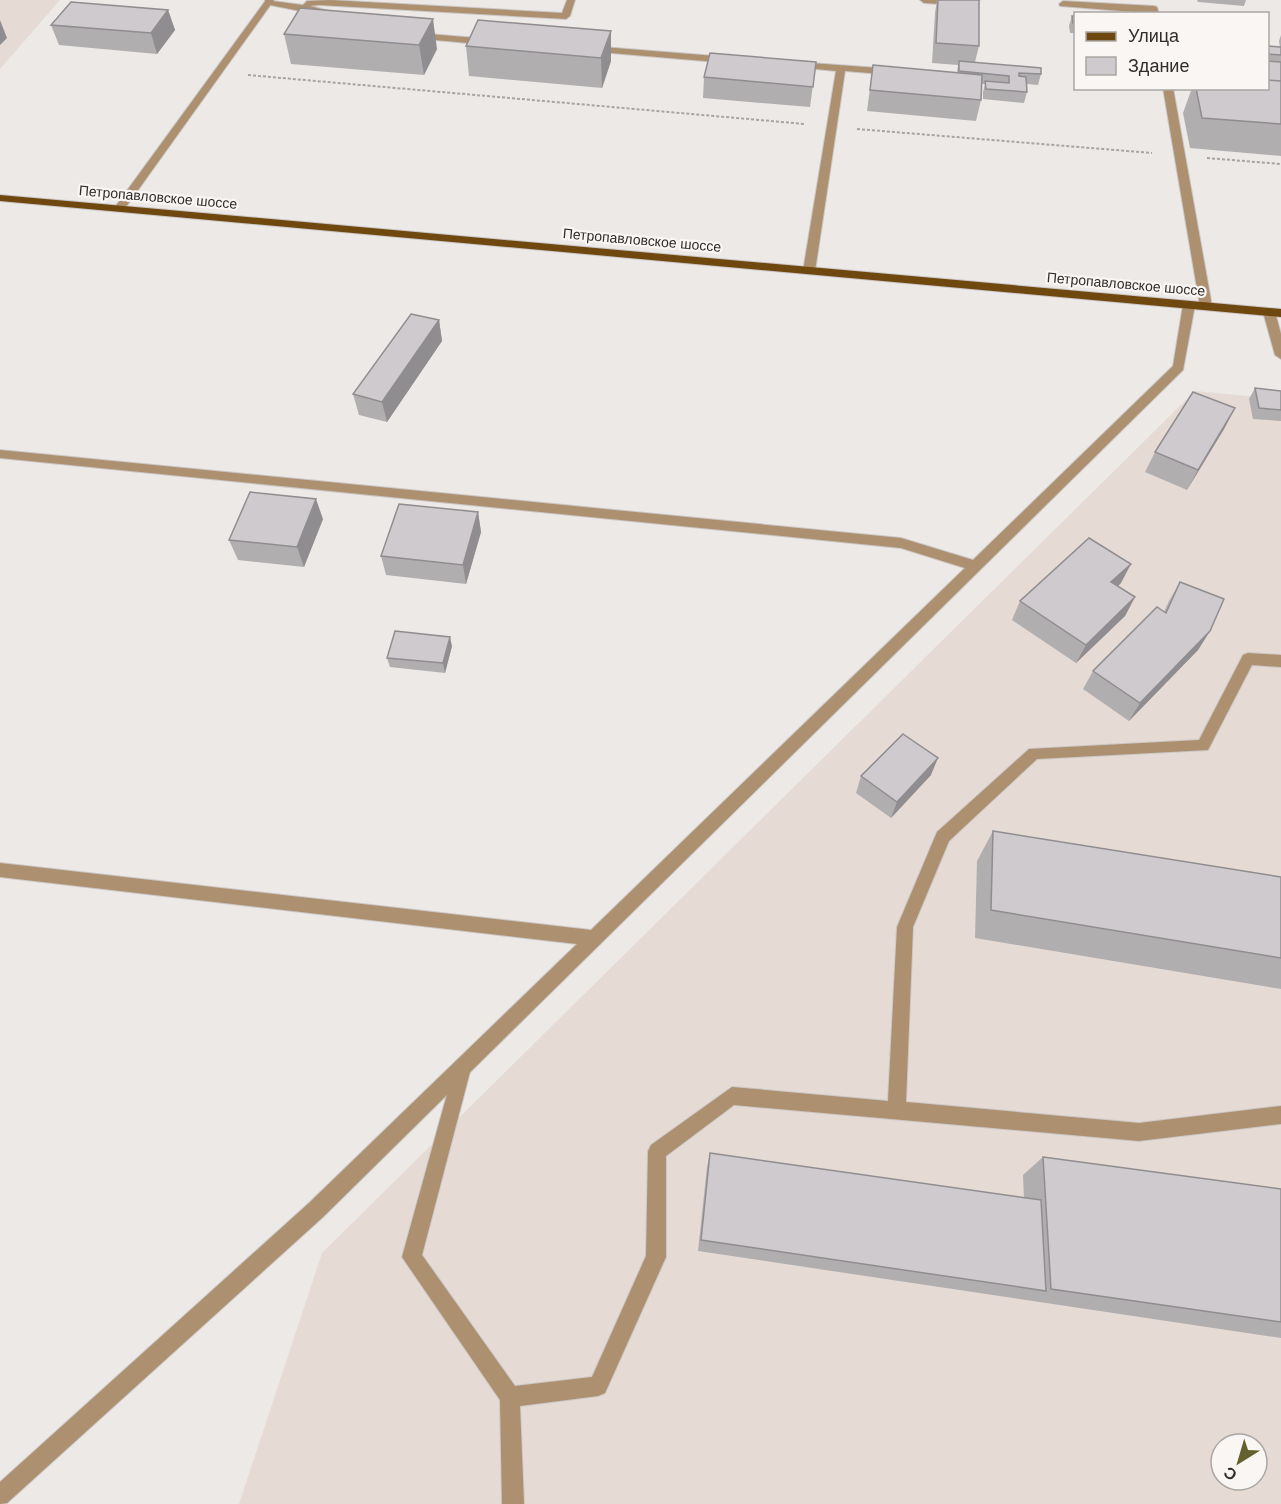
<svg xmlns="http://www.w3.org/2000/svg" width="1281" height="1504" viewBox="0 0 1281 1504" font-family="Helvetica,sans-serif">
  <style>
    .built { fill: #e6dad4; fill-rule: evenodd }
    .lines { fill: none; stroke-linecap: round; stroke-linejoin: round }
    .lane-casing { stroke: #cbc7c6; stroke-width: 2 }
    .street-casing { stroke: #cbc7c6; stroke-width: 2 }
    .primary-casing { stroke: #cbc7c6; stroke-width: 2 }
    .path { stroke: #a7a4a2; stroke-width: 2; stroke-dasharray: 3 2; stroke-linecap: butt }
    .lane { fill: #ac906f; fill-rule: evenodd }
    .street { fill: #ac906f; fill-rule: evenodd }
    .primary { fill: #6f4810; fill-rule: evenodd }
    .wall { fill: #b1aeb0 }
    .shaded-wall { fill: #908d90 }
    .building { fill: #cecacd; stroke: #908d90; stroke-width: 1.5 }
    .labels { text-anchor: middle; stroke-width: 4.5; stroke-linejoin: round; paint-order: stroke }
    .far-street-label { font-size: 14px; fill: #302e2d; stroke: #faf6f4 }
  </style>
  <rect width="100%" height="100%" fill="#ede9e7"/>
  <path class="built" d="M0 0H60L0 69Z
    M1195 391 1281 399V1504H239L322 1253ZM1221 1444H1257V1480H1221Z"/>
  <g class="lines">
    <defs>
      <path id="lane" d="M265 0 303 5 307 1 330 0 562 13 567 0H575L570 16 566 19 319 5 310 6 333 12 334 14 330 17 265 4Z
        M920 0H980L970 6 924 3Z
        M1063 1 1154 6 1157 7 1159 14 1060 6 1059 4Z
        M417 33 489 39 494 42 489 45 414 38 412 36Z
        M590 46 728 57 733 60 728 63 587 51V47Z
        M797 62 893 69 898 72 893 75 845 71 815 271 809 274 803 271 836 71 794 67V63Z
        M1163 88H1173L1212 306 1206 310 1200 306Z
        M1269 308 1275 312 1281 334V359L1275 355 1263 312Z
        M1248 653 1281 655V667L1252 665 1208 750 1037 759 949 841 913 927 906 1102 1139 1123 1281 1106V1124L1139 1141 734 1105 666 1156V1257L605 1393 598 1396 520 1406 524 1504H502L500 1400 402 1257 456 1062 462 1059 468 1062 471 1068 422 1255 515 1386 592 1377 646 1256 648 1151 651 1145 732 1087 888 1101 897 927 937 832 1029 749 1199 740 1243 655Z"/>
      <path id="street" d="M266 0H274L123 211H115V207Z
        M1189 301 1195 305 1183 370 323 1217 7 1503 0 1504V1482L309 1203 577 944 0 877V863L591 930 965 568 901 548 0 458V450L901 538 973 560 1173 366 1183 305Z"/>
      <path id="primary" d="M0 195 1281 309V317L0 201Z"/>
    </defs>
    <use href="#lane" class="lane-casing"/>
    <use href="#street" class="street-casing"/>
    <use href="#primary" class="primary-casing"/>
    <path class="path" d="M248 75 805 124
      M857 129 1152 153
      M1207 158 1281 164"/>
    <use href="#lane" class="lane"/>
    <use href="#street" class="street"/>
    <use href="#primary" class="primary"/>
  </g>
  <path class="wall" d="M937 0H979V46L975 62 1041 74 1038 85 1027 84V92L1024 103 983 99V92L985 84H982L981 100 976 121 867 111 873 65 957 73 958 65 932 63 935 13Z
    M1197 0H1246L1244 6 1198 2Z
    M300 8 437 49 424 75 291 64 284 34Z
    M168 10 175 30 157 54 59 45 51 25Z
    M1072 16H1076V33H1070L1069 26Z
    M478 20 611 61 602 88 469 76 466 46Z
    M1281 35V55L1279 41Z
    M1268 54 1281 55V156L1190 148 1183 113 1192 88H1268Z
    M816 62 810 107 703 98 704 77Z
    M439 320 442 341 387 422 359 415 353 394Z
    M1255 388 1281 391V421L1253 419 1249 399Z
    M1235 408 1224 429 1187 490 1145 472 1155 452Z
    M478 512 481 532 466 584 386 575 381 556Z
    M323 519 304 567 238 560 229 540Z
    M1180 582 1210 631 1198 650 1129 721 1083 689 1093 671 1164 612 1169 601Z
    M1121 583 1118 586 1135 597 1125 616 1076 663 1012 620 1020 601Z
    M452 646 445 673 390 667 387 658Z
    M931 775 891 818 856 793 861 776Z
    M993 831 1281 877V989L975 938 977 861Z
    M710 1153 1024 1198 1023 1175 1043 1157 1281 1189V1338L698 1251 707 1167Z"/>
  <path class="shaded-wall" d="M168 10 175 30 157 54 151 33Z
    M433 19 437 49 424 75 419 45Z
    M0 20 7 38 0 45Z
    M611 31V61L602 88 601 58Z
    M439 320 442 341 387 422 382 402Z
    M1235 408 1224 429 1187 490 1198 470Z
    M316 499 323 519 304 567 297 547Z
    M478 512 481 532 466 584 463 565Z
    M1131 564 1121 583 1102 602 1111 582Z
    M1135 597 1125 616 1076 663 1086 645Z
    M1210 631 1198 650 1129 721 1140 703Z
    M450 637 452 646 445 673 443 663Z
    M938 758 931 775 891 818 897 802Z"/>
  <path class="building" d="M938 0H979V46L936 43Z
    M71 2 168 10 151 33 51 25Z
    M300 8 433 19 419 45 284 34Z
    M1072 16H1076V23H1073Z
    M478 20 611 31 601 58 466 46Z
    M1268 46 1281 47V55L1268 54Z
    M710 53 816 62 813 87 704 77Z
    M959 61 1041 68V74L1019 73V76L1026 77 1027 92 986 89 985 81 1009 83V76L959 71Z
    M1268 61 1281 62V81L1268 80Z
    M873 65 982 75 981 100 870 90Z
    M1268 80 1281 81V124L1202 118 1196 88H1268Z
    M411 314 439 320 382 402 353 394Z
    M1255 388 1281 391V410L1259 408Z
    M1193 392 1235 408 1198 470 1155 452Z
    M250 492 316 499 297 547 229 540Z
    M399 504 478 512 463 565 381 556Z
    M1089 538 1131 564 1111 582 1135 597 1086 645 1020 601Z
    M1180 582 1224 599 1210 631 1140 703 1093 671 1157 607 1166 613Z
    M395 631 450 637 443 663 387 658Z
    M903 734 938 758 897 802 861 776Z
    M993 831 1281 877V958L991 910Z
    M710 1153 1041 1200 1046 1291 701 1240Z
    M1043 1157 1281 1189V1322L1051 1289Z"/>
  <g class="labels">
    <g class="far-street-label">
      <text transform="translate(158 197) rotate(5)" y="5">Петропавловское шоссе</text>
      <text transform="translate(642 240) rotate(5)" y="5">Петропавловское шоссе</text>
      <text transform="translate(1126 284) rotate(5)" y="5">Петропавловское шоссе</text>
    </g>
  </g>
  <rect x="1074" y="12" width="195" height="78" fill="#faf6f4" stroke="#a9a6a4" stroke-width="1.5"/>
  <rect x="1086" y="32" width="30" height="9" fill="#6f4810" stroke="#a9a6a4" stroke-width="1.5"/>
  <text x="1128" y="42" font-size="18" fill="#302e2d">Улица</text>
  <rect x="1086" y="57" width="30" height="18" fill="#cecacd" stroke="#a9a6a4" stroke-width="1.5"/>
  <text x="1128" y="72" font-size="18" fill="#302e2d">Здание</text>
  <g transform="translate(1239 1462) rotate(217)"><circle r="28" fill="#faf6f4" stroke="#a9a6a4" stroke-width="1.5"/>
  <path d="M0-4.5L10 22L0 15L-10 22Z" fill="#65612e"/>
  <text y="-9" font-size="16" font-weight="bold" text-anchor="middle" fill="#302e2d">С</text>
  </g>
</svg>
